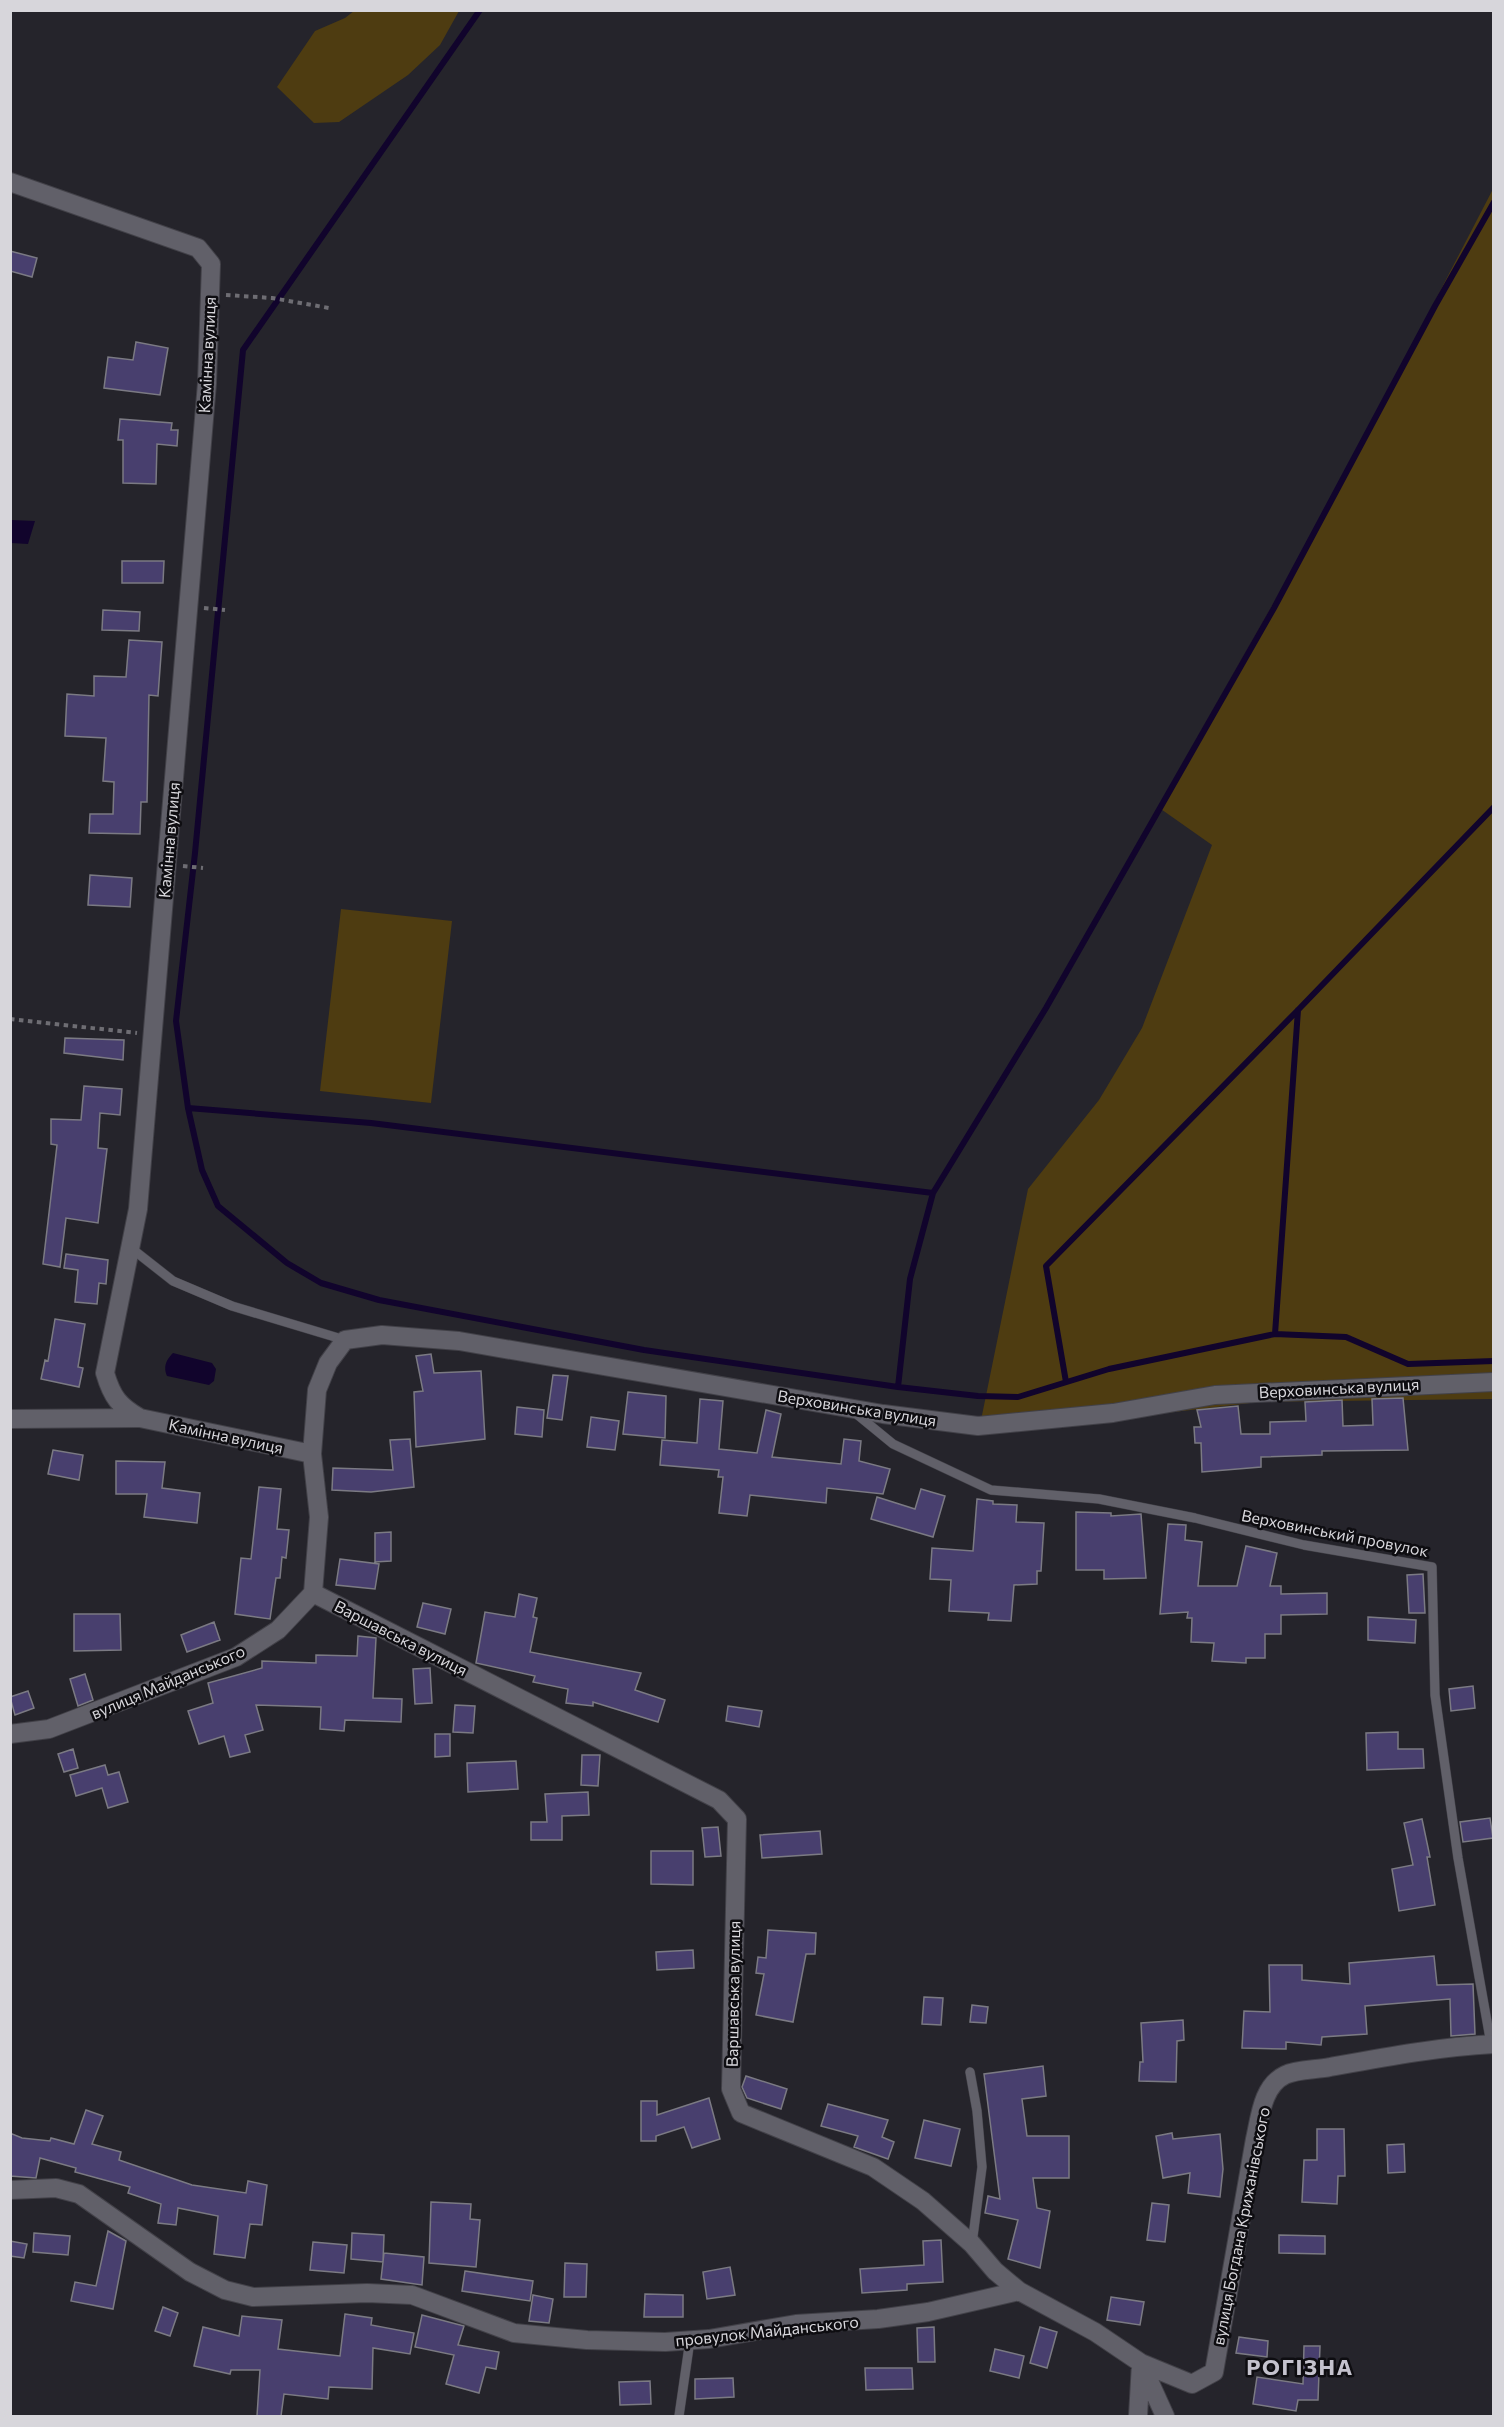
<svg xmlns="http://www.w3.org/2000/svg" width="1504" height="2427" viewBox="0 0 1504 2427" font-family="Commissioner,sans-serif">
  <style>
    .green { fill: #4e3c11 }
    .water { fill: #11042c }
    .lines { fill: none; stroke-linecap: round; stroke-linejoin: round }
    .stream { stroke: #11042c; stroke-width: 6 }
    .building { fill: #483f6e; stroke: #7b7a83; stroke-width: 1.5 }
    .service-casing { stroke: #424148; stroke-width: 10 }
    .minor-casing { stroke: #424148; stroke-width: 20 }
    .path { stroke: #6e6d73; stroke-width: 4; stroke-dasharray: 4.5 4.5; stroke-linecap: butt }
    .service { stroke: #616069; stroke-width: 9 }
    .minor { stroke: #616069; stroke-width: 18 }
    .labels { text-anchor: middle; stroke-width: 5; stroke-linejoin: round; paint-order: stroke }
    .street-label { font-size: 16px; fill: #d7d6db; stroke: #0e0d11 }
    .district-label { font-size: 22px; font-weight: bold; letter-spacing: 1.5px; fill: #c4c2cd; stroke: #0e0d11 }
  </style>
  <rect width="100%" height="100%" fill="#25242b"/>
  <path class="green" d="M354 11H459L440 45 408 75 339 122 314 123 277 87 315 31 345 18Z
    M1493 189V1399L1259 1402 978 1435 1028 1189 1099 1100 1142 1028 1212 845 1158 807 1329 505Z
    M341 909 452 921 431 1103 320 1091Z"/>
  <path class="water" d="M11 520 35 521 28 544 11 543Z
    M173 1353 212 1363 216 1369 214 1381 209 1385 167 1376C163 1367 166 1360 173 1353Z"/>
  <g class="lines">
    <path class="stream" d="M480 10 243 350 195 853 176 1021 188 1108 202 1170 218 1206 287 1263 321 1283 379 1300 644 1350 898 1387 978 1396 1018 1397 1109 1369 1275 1334 1298 1010
      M188 1108 371 1123 933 1193
      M1275 1334 1346 1337 1408 1364 1494 1361
      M1066 1382 1046 1266 1298 1010 1494 807
      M898 1387 910 1279 933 1193 1046 1008 1274 608 1435 306 1494 202"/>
  </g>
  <path class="building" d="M10 251 37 258 32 277 10 271Z
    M136 342 168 348 160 395 104 388 108 357 133 360Z
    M120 419 172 423 171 430H178L177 446 157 444 156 484 123 483V440H118Z
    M122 561H164L163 583H122Z
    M103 610 140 612 139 631 102 630Z
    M129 640 162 642 158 696 149 695 147 802H141L140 834 89 833 90 814H113L114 782 103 781 106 738 65 736 67 694 94 696V676L126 677Z
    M90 875 132 878 130 907 88 905Z
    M65 1038 124 1040 123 1060 64 1053Z
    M84 1086 122 1089 120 1115 100 1113 98 1148 107 1149 98 1223 66 1218 60 1267 43 1264 57 1145 51 1144V1119L81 1120Z
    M66 1254 108 1260 106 1284 99 1283 97 1304 75 1302 78 1270 64 1268Z
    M55 1319 85 1324 78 1367 83 1368 79 1387 41 1379 45 1360 48 1361Z
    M431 1354 434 1373 481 1371 485 1439 416 1447 414 1392 423 1391 416 1356Z
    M553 1375 568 1376 562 1420 547 1418Z
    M628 1392 666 1396 665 1438 623 1434Z
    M1403 1398 1408 1450 1322 1451V1455L1261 1457V1467L1202 1472 1201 1443H1195L1194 1427H1201L1197 1410 1238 1406 1241 1434H1270V1422L1306 1421 1305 1402 1342 1400 1343 1426 1373 1425 1372 1399Z
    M700 1399 723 1401 719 1449 757 1453 766 1410 781 1414 772 1457 841 1464 844 1439 861 1441 859 1461 890 1469 883 1494 827 1488 826 1503 750 1495 747 1516 719 1513 723 1477H718L719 1470 660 1465 662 1440 697 1443Z
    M517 1407 544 1410 542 1437 515 1434Z
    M591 1417 619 1421 615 1450 587 1447Z
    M410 1439 414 1487 371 1492 332 1490 333 1468 393 1470 390 1440Z
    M53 1450 83 1455 79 1480 48 1474Z
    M116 1461 165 1462 162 1488 200 1493 197 1523 144 1517 147 1494H116Z
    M259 1487 281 1489 277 1529 289 1530 286 1558 282 1557 280 1578H276L270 1619 235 1614 241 1558 251 1559Z
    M921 1489 945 1496 933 1537 871 1519 877 1497 915 1509Z
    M977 1499 993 1501V1504L1017 1505 1016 1522 1044 1523 1041 1571H1037V1584L1014 1585 1011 1621 988 1620 989 1613 949 1611 951 1580 930 1579 932 1548 973 1551Z
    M1076 1512 1111 1513V1516L1141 1514 1146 1578 1104 1579V1570H1076Z
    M1168 1524 1186 1525 1185 1540 1202 1542 1198 1586H1237L1246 1546 1277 1553 1270 1586H1281V1594L1327 1593V1614L1281 1615V1634H1265V1658H1246V1663L1212 1661 1214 1643 1191 1642 1192 1618H1187L1188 1612 1160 1614Z
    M391 1532V1561L375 1562V1533Z
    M340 1559 379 1564 375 1589 336 1585Z
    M1423 1574 1425 1613H1409L1407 1575Z
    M519 1594 537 1598 533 1617 537 1618 530 1652 641 1673 635 1690 665 1700 658 1722 593 1702V1706L566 1703 568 1689 533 1682 535 1676 476 1663 485 1612 515 1617Z
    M423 1603 451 1609 445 1634 417 1627Z
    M74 1614H120L121 1650 74 1651Z
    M1368 1617 1416 1620 1415 1643 1368 1640Z
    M214 1622 220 1640 187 1652 181 1635Z
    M358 1636 376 1638 373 1698 402 1699 401 1722 345 1720 344 1731 320 1729 321 1707 256 1705 263 1730 245 1735 250 1752 230 1757 224 1736 199 1744 188 1711 213 1703 208 1683 262 1668V1661L316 1663V1655L357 1656Z
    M430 1668 432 1703 415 1704 413 1669Z
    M85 1674 93 1700 78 1706 70 1679Z
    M1473 1686 1475 1708 1451 1711 1449 1689Z
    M28 1691 34 1708 15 1715 10 1697Z
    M455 1705 475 1706 473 1733 453 1732Z
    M728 1706 762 1711 759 1727 726 1721Z
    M1398 1732V1749H1423L1424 1768 1367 1770 1366 1733Z
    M435 1734H450V1756L435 1757Z
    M73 1749 78 1768 64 1772 58 1754Z
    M582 1755H600L598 1786 581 1785Z
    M516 1761 518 1789 468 1792 467 1763Z
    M105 1765 108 1775 119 1772 128 1802 108 1808 102 1788 76 1796 70 1775Z
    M588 1792 589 1815 562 1816V1840H531V1822H547L545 1794Z
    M1490 1818 1493 1838 1463 1842 1460 1822Z
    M1422 1819 1430 1857H1427L1435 1905 1399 1911 1392 1869 1413 1865 1404 1823Z
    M718 1827 721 1856 705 1857 702 1828Z
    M820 1831 822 1854 762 1858 760 1835Z
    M651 1851H693V1885L651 1884Z
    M768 1930 816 1933 815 1954H806L793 2022 756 2015 764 1974 756 1973 758 1957 766 1958Z
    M693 1950 694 1968 657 1970 656 1952Z
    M1434 1956 1437 1985 1473 1984 1475 2034 1451 2036 1450 1999 1365 2006 1367 2034 1322 2037 1321 2045 1286 2042V2049L1242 2048 1244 2011 1270 2012 1269 1965H1302V1980L1350 1984 1349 1963Z
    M924 1997 943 1998 941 2025 922 2024Z
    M972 2005 988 2007 986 2023 970 2022Z
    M1183 2020 1184 2040 1177 2041 1176 2082 1139 2081 1140 2062H1143L1141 2023Z
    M1043 2066 1046 2096 1022 2099 1027 2136H1069V2178H1033L1037 2208 1050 2211 1040 2268 1008 2259 1018 2220 985 2213 988 2196 1000 2199 984 2074Z
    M746 2076 787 2089 781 2109 747 2098 742 2087Z
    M709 2098 720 2139 692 2148 684 2127 656 2136V2141H641V2101H657V2115Z
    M828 2104 888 2120 882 2137 894 2142 888 2159 854 2147 858 2136 821 2126Z
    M86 2110 103 2116 92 2144 121 2152 119 2160 192 2185 246 2193 248 2181 267 2185 262 2225 250 2224 245 2258 214 2254 218 2216 178 2208 176 2225 158 2223 161 2204 128 2193 130 2187 75 2172 76 2168 40 2158 36 2178 10 2176V2133L22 2138 50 2141 51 2138 74 2144Z
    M924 2120 960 2129 951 2166 915 2158Z
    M1317 2129H1344L1345 2176H1338L1337 2204 1302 2202 1304 2160H1317Z
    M1172 2133 1173 2139 1220 2134 1223 2169 1220 2197 1188 2193 1190 2173 1163 2178 1156 2136Z
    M1404 2144 1405 2172 1388 2173 1387 2145Z
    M431 2202 471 2204 470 2219 480 2220 476 2267 429 2263Z
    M1152 2203 1169 2205 1165 2242 1147 2240Z
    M108 2231 126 2241 113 2309 71 2301 75 2282 96 2286Z
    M34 2233 70 2236 68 2255 33 2252Z
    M352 2233 384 2235 383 2262 351 2259Z
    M1279 2235 1325 2236V2254L1279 2253Z
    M941 2240 943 2282 907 2284V2290L862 2293 860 2269 924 2265 923 2241Z
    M10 2241 27 2244 24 2258 10 2256Z
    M313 2242 347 2245 344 2273 310 2270Z
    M384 2253 424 2257 422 2285 381 2279Z
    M565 2263 587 2264 586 2297H564Z
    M730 2267 735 2295 707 2299 703 2272Z
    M465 2271 533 2281 530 2301 462 2291Z
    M645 2294 683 2295V2317H644Z
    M533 2295 553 2299 549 2323 529 2321Z
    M1111 2297 1144 2302 1140 2325 1107 2320Z
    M163 2307 178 2313 170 2336 155 2331Z
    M345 2314 372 2318 371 2325 414 2333 410 2354 373 2348 372 2389 329 2387 328 2399 284 2394 281 2416H257L260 2370H231L230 2374 194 2366 203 2327 239 2336 242 2316 282 2320 278 2349 340 2356Z
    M422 2315 464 2326 458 2345 499 2352 496 2369 486 2367 479 2393 446 2384 454 2355 415 2347Z
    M934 2327 935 2362H918L917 2328Z
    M1040 2327 1057 2332 1047 2368 1030 2363Z
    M1239 2337 1268 2341 1267 2357 1236 2353Z
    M1304 2346H1320L1318 2400H1298L1296 2411 1253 2404 1257 2377 1303 2384Z
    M995 2349 1024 2356 1019 2378 990 2371Z
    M865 2368H912L913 2389 866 2390Z
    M733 2378 734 2397 695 2399V2379Z
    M650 2381 651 2404 620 2405 619 2382Z"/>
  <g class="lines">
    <defs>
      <path id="service" d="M131 1248 173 1281 232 1306 345 1340
        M854 1412 893 1444 991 1490 1099 1499 1195 1518 1304 1545 1432 1567 1435 1695 1458 1858 1491 2044
        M970 2072 977 2111 982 2167 972 2244
        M679 2416 690 2340"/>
      <path id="minor" d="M10 182 198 248 211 264 207 383 138 1209 105 1373C112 1397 119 1406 140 1418L312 1454
        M10 1419 138 1418
        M313 1593 719 1800 737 1819 731 2089 741 2113 873 2167 923 2201 972 2244 995 2271 1019 2291 1095 2332 1141 2363 1165 2416
        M10 1734 49 1729 236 1657 278 1630 313 1593 319 1517 312 1454 317 1390 328 1363 345 1340 382 1335 459 1341 883 1414 978 1426 1113 1413 1215 1395 1494 1382
        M10 2190 56 2188 79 2194 190 2272 225 2290 253 2297 367 2293 412 2295 514 2333 587 2340 665 2342 709 2339 796 2324 878 2319 928 2312 1019 2291
        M1138 2416 1141 2363 1192 2384 1214 2372 1255 2139C1260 2118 1262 2086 1285 2075 1297 2069 1317 2070 1330 2067 1385 2057 1438 2047 1494 2044"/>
    </defs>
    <use href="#service" class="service-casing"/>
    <use href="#minor" class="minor-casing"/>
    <path class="path" d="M226 295 272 298 329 308
      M204 608 225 610
      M183 866 203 868
      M10 1019 137 1033"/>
    <use href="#service" class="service"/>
    <use href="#minor" class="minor"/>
  </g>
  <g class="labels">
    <g class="street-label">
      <text transform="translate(207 355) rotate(-87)" y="6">Камінна вулиця</text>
      <text transform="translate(169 840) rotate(-85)" y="6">Камінна вулиця</text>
      <text transform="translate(1339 1388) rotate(-3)" y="6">Верховинська вулиця</text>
      <text transform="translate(857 1408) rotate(9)" y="6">Верховинська вулиця</text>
      <text transform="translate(226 1436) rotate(12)" y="6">Камінна вулиця</text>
      <text transform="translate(1335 1533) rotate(11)" y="6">Верховинський провулок</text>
      <text transform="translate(401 1638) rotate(27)" y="6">Варшавська вулиця</text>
      <text transform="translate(168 1682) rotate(-23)" y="6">вулиця Майданського</text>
      <text transform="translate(733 1994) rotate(-89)" y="6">Варшавська вулиця</text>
      <text transform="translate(1241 2226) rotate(-79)" y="6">вулиця Богдана Крижанівського</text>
      <text transform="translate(767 2331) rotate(-6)" y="6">провулок Майданського</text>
    </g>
    <g class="district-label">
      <text x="1300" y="2375">РОГІЗНА</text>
    </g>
  </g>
  <rect width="1504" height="2427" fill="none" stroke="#d7d6db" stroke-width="24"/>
</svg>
